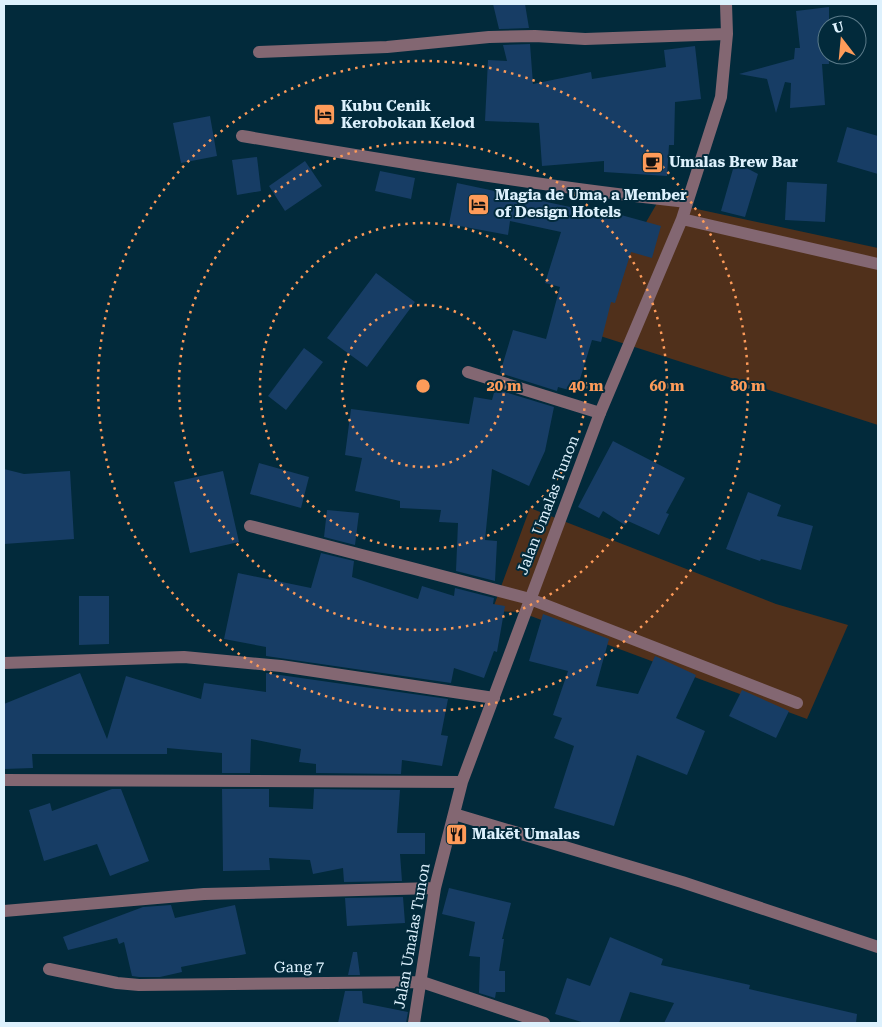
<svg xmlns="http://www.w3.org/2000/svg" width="882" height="1027" viewBox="0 0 882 1027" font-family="'Roboto Serif',serif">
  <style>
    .green { fill: #50301b }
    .building { fill: #173d65 }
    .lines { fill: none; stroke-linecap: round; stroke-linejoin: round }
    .service { stroke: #836772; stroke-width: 12 }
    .minor { stroke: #836772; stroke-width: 12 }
    .ring { fill: none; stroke: #fe9b59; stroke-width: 2.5; stroke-dasharray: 2.5 5 }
    .labels { text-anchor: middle; stroke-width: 4; stroke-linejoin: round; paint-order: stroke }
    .poi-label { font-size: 15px; font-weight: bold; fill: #ddf1fd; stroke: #022a3b; text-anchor: start }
    .street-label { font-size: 15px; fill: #ddf1fd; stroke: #022a3b }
    .centre { fill: #fe9b59; stroke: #022a3b; stroke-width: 2.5 }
    .ring-label { font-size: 15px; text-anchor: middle; font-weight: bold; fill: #fe9b59; stroke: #022a3b; stroke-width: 4; stroke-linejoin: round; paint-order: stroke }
  </style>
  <rect width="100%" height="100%" fill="#022a3b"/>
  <path class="green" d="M660 198 669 203 878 248V425L594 334 626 257Z
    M530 508 776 604 848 625 807 719 520 612 492 611Z"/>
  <path class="building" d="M493 4H525L529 28 499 29Z
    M829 7V25H827L829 64H822L825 105 790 108 791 83 785 82 776 113 767 79 739 74 794 59 795 48H800L796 11Z
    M530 44 533 84 591 72 592 79 666 67 664 50 695 46 701 99 675 102 674 145H669L667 176 604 172V161L542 166 539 123 485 121 488 60 507 61 503 45Z
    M210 116 217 156 181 163 173 123Z
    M847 127 878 136V174L837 162Z
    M257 157 261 191 237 195 232 160Z
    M305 161 322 186 285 211 269 186Z
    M735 162 758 174 745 217 721 211Z
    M380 171 415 178 411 199 375 191Z
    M787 182 827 184 825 222 785 220Z
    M457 183 603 214V210L661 226 652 258 631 252 615 303 611 302 601 342 592 340 576 392 558 387 557 391 500 373 513 330 546 339 560 287 545 283 561 232 510 221 508 235 449 224Z
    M376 273 415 302 367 367 327 338Z
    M304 348 323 362 286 410 268 396Z
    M495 389 554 407 545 451 529 486 492 469 485 540 497 541 495 581 456 571 458 523 439 522 441 510 400 508V501L355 491 362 458 345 455 351 409 469 424 474 397 492 400Z
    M613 441 685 478 666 513 669 514 659 535 628 521 625 525 603 511 599 518 578 507Z
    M259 463 309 477 301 508 250 494Z
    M4 469 24 474 70 471 74 539 4 544Z
    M223 471 239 542 190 553 174 482Z
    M748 492 781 505 777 516 813 526 801 570 761 559 760 561 726 549Z
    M327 510 359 513 355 545 324 537Z
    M321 553 354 561 352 577 418 599 422 586 454 596 455 588 494 598 493 604 505 606 497 652 494 651 484 678 454 668 451 683 266 656V647L224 639 238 573 311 588Z
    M79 596H109V644L79 645Z
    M543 614 609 639 596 686 638 694 655 656 696 675 676 718 705 731 687 775 637 755 614 826 554 808 574 746 554 738 562 718 553 715 568 671 529 661Z
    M80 673 107 739 126 676 201 699 204 683 266 692V673L448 699 441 735 448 736 442 766 402 760 401 774 316 773V764L299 762 301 749 251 739 250 773H222V753L167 748V754H32L33 768 4 769V704Z
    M742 690 789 711 776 738 729 716Z
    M112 789H121L149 861 110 876 97 844 44 861 29 810 50 803 52 811Z
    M222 789H269V807L313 809 314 789 400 790 397 833H425V854H400L402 881 344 882 343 868 313 874 310 860 269 858 270 870 223 871Z
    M449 888 511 903 502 939H504L499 971H505V992H496L495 998 479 993 480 957 469 956 475 922 442 914Z
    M403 897 405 923 347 926 345 898Z
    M171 905 175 918 235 905 246 954 181 967 182 972 160 977H139L132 976 124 942 119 944 117 938 68 950 63 937 143 907Z
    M610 937 663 959 661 965 750 985 749 989 857 1014 856 1023H664L674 1003 630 992 619 1023H585L555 1014 567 978 590 986Z
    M353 952H357L360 975H348Z
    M345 991H362L363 1003 408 1012 406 1023H338Z"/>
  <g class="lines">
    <path class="service" d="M468 372 600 413"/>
    <path class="minor" d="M259 52 387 47 489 37 535 36 585 39 727 34
      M242 136C390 161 538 186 687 202
      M682 219 878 264
      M250 526 530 599 797 703
      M4 663 184 657 281 666 494 698
      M4 780 462 782
      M454 814 682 882 878 947
      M4 911 204 894 435 888
      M49 969 117 983 139 985 422 982 544 1023
      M414 1023 435 888 462 782 600 413 682 219 721 97 727 34 726 4"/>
  </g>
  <g class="ring">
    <circle cx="423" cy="386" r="81"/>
    <circle cx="423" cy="386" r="163"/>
    <circle cx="423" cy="386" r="244"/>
    <circle cx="423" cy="386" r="325"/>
  </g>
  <defs>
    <symbol id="hotel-square" viewBox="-11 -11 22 22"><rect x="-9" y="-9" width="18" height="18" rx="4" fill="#fe9b59" stroke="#022a3b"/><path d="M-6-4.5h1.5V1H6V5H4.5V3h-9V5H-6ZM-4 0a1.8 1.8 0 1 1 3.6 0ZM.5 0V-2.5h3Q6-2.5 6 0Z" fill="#111"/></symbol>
    <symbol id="cafe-square" viewBox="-11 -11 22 22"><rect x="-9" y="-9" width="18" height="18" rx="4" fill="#fe9b59" stroke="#022a3b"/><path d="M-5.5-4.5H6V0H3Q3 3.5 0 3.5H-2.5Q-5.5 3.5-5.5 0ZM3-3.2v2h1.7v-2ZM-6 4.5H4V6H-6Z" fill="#111"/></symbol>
    <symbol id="restaurant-square" viewBox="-11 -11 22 22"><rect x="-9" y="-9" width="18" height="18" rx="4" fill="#fe9b59" stroke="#022a3b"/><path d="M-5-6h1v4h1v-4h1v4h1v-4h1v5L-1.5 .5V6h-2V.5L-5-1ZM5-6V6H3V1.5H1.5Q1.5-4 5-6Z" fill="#111"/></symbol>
  </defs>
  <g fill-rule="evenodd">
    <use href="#hotel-square" x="312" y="102" width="25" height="25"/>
    <use href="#cafe-square" x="640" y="150" width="25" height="25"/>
    <use href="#hotel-square" x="466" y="192" width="25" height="25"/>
    <use href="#restaurant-square" x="444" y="822" width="25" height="25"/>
  </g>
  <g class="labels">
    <g class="poi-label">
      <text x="341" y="111">Kubu Cenik<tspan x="341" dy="17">Kerobokan Kelod</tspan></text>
      <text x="669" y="167">Umalas Brew Bar</text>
      <text x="495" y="200">Magia de Uma, a Member<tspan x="495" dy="17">of Design Hotels</tspan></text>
      <text x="472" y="839">Makēt Umalas</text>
    </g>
    <g class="street-label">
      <text transform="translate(548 505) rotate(-69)" y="5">Jalan Umalas Tunon</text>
      <text transform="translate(412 936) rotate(-80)" y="5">Jalan Umalas Tunon</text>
      <text transform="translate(299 967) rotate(-1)" y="5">Gang 7</text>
    </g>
  </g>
  <circle cx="423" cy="386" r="8" class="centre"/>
  <g class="ring-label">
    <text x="504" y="391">20 m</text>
    <text x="586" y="391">40 m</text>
    <text x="667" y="391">60 m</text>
    <text x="748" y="391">80 m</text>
  </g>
  <rect width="882" height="1027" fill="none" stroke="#ddf1fd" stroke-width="10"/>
  <g transform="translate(842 40) rotate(344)"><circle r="24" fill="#022a3b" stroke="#5a7a89"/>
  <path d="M0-4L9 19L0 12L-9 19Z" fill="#fe9b59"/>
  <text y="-8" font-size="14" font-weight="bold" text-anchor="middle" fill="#ddf1fd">U</text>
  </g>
</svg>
